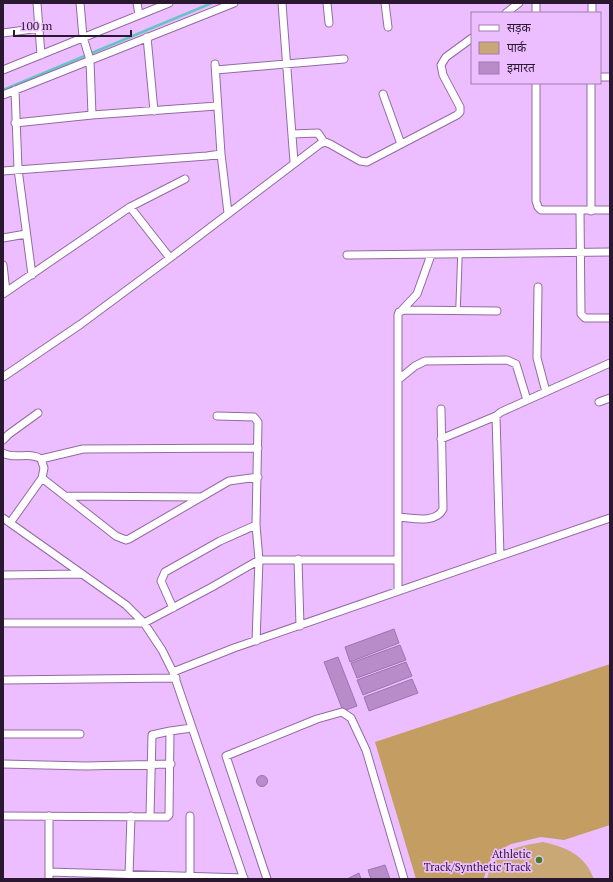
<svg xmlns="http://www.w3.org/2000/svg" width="613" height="882" viewBox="0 0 613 882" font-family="'PT Serif','Noto Sans Devanagari',serif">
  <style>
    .green { fill: #caa876 }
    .forest { fill: #c49d63 }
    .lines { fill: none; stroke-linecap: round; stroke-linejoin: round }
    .stream { stroke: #67c3c5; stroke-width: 2.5 }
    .building { fill: #b88bc9; stroke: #9e73ae }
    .lane-casing { stroke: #9469a4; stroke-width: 5.5 }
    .street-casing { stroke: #9469a4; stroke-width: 9 }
    .lane { stroke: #fff; stroke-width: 3.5 }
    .street { stroke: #fff; stroke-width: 7 }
    .poi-dot { fill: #41801e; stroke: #edbeff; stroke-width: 1.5 }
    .labels { text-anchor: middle; stroke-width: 3.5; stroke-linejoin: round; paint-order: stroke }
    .poi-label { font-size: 11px; fill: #291830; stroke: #edbeff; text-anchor: end }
  </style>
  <rect width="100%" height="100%" fill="#edbeff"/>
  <path class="green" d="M543 842C566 847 585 855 594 879H487C488 874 490 868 492 864 503 848 526 845 543 842Z"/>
  <path class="forest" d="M610 664V825L564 840 541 837 511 844 500 850 488 863 484 878 480 879H416L375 742Z"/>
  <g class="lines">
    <path class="stream" d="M3 90 212 3"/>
  </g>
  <path class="building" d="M394 629 399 643 350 662 345 647Z
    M400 645 406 660 357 678 351 663Z
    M338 657 357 706 343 711 324 662Z
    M406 662 412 676 363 695 357 680Z
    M412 679 418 693 369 711 364 697Z
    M256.5 781a5.5 5.5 0 1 1 11 0a5.5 5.5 0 1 1-11 0Z
    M385 865 390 879H371L368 870Z
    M359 873 361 879H347Z"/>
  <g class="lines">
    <defs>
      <path id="lane" d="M458 310 460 254"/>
      <path id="street" d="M37 3 41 55
        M80 3 83 37 90 60 92 115
        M137 3 139 15
        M282 3 294 162
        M327 3 329 23
        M385 3 388 27
        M536 3V13
        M506 13 519 3
        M592 13V3
        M3 33 40 28
        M147 37 154 111
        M215 64 221 154 228 213
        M3 70 169 3
        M216 70 344 59
        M600 77H610
        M536 83V201L538 207 541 210H610
        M15 90 18 169 32 275
        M383 94 401 144
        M3 95 234 3
        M15 123 92 115 217 106
        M292 134 318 133 324 142
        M3 171 207 156 221 154
        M130 207 170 258
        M580 211 581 314 585 318H610
        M591 211V83
        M3 238 26 234
        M347 255 610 252
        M3 265 6 292
        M538 287 537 358 546 392
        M3 294 130 207 185 179
        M402 310 417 294 431 255
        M3 377 81 324 170 258 320 144 325 142 330 144 360 161 367 162 457 115 460 112V107L443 75 441 65 446 57 472 38
        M399 379 415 366 425 361 507 360 516 364 527 400
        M599 402 610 398
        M217 416 254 417 258 422 256 525 259 560 256 641
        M441 439 496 416
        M3 440 9 434 38 413
        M3 453C14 460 30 451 41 459L44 468 42 478 10 523
        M41 459 83 449 258 448
        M42 478 116 536 126 540 129 539 229 481 258 477
        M65 496 201 497
        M398 517C412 518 436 524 443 509L441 409
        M3 518 126 605 144 623 162 650 173 672 244 879
        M500 556 496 416 501 412 610 363
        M298 559 300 626
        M3 575 82 574
        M398 591V315L399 312 405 310 497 311
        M173 608 161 581 165 572 220 541 256 525
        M3 623H144L212 587 259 560H398
        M173 672 234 648 610 518
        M3 680 176 678
        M3 734H80
        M3 764 86 766 171 764
        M3 816 167 817 169 815 170 731 192 728
        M150 816 152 735 170 731
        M190 816V877
        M49 872 244 878
        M129 875 131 816
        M49 879V816
        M267 879 226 756 317 719 342 712 351 718 366 750 404 879"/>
    </defs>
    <use href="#lane" class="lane-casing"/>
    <use href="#street" class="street-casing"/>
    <use href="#lane" class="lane"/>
    <use href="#street" class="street"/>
  </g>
  <circle class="poi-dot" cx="539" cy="860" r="4"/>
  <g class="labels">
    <g class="poi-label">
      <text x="531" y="858">Athletic<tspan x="531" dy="13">Track/Synthetic Track</tspan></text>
    </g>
  </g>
  <rect width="613" height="882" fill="none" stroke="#291830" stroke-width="8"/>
  <rect x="471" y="12" width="130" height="72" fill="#edbeff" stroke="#9f7cac"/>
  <rect x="479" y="25" width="20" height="6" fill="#ffffff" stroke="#9f7cac"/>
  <text x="507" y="32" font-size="12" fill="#291830">सड़क</text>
  <rect x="479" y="42" width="20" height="12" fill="#caa876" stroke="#9f7cac"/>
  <text x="507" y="52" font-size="12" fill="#291830">पार्क</text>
  <rect x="479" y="62" width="20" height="12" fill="#b88bc9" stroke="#9f7cac"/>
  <text x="507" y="72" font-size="12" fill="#291830">इमारत</text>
  <path d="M14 30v6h117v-6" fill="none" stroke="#291830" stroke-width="2"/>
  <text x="20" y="30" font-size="12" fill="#291830" stroke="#edbeff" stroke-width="3" paint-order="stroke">100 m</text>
</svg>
